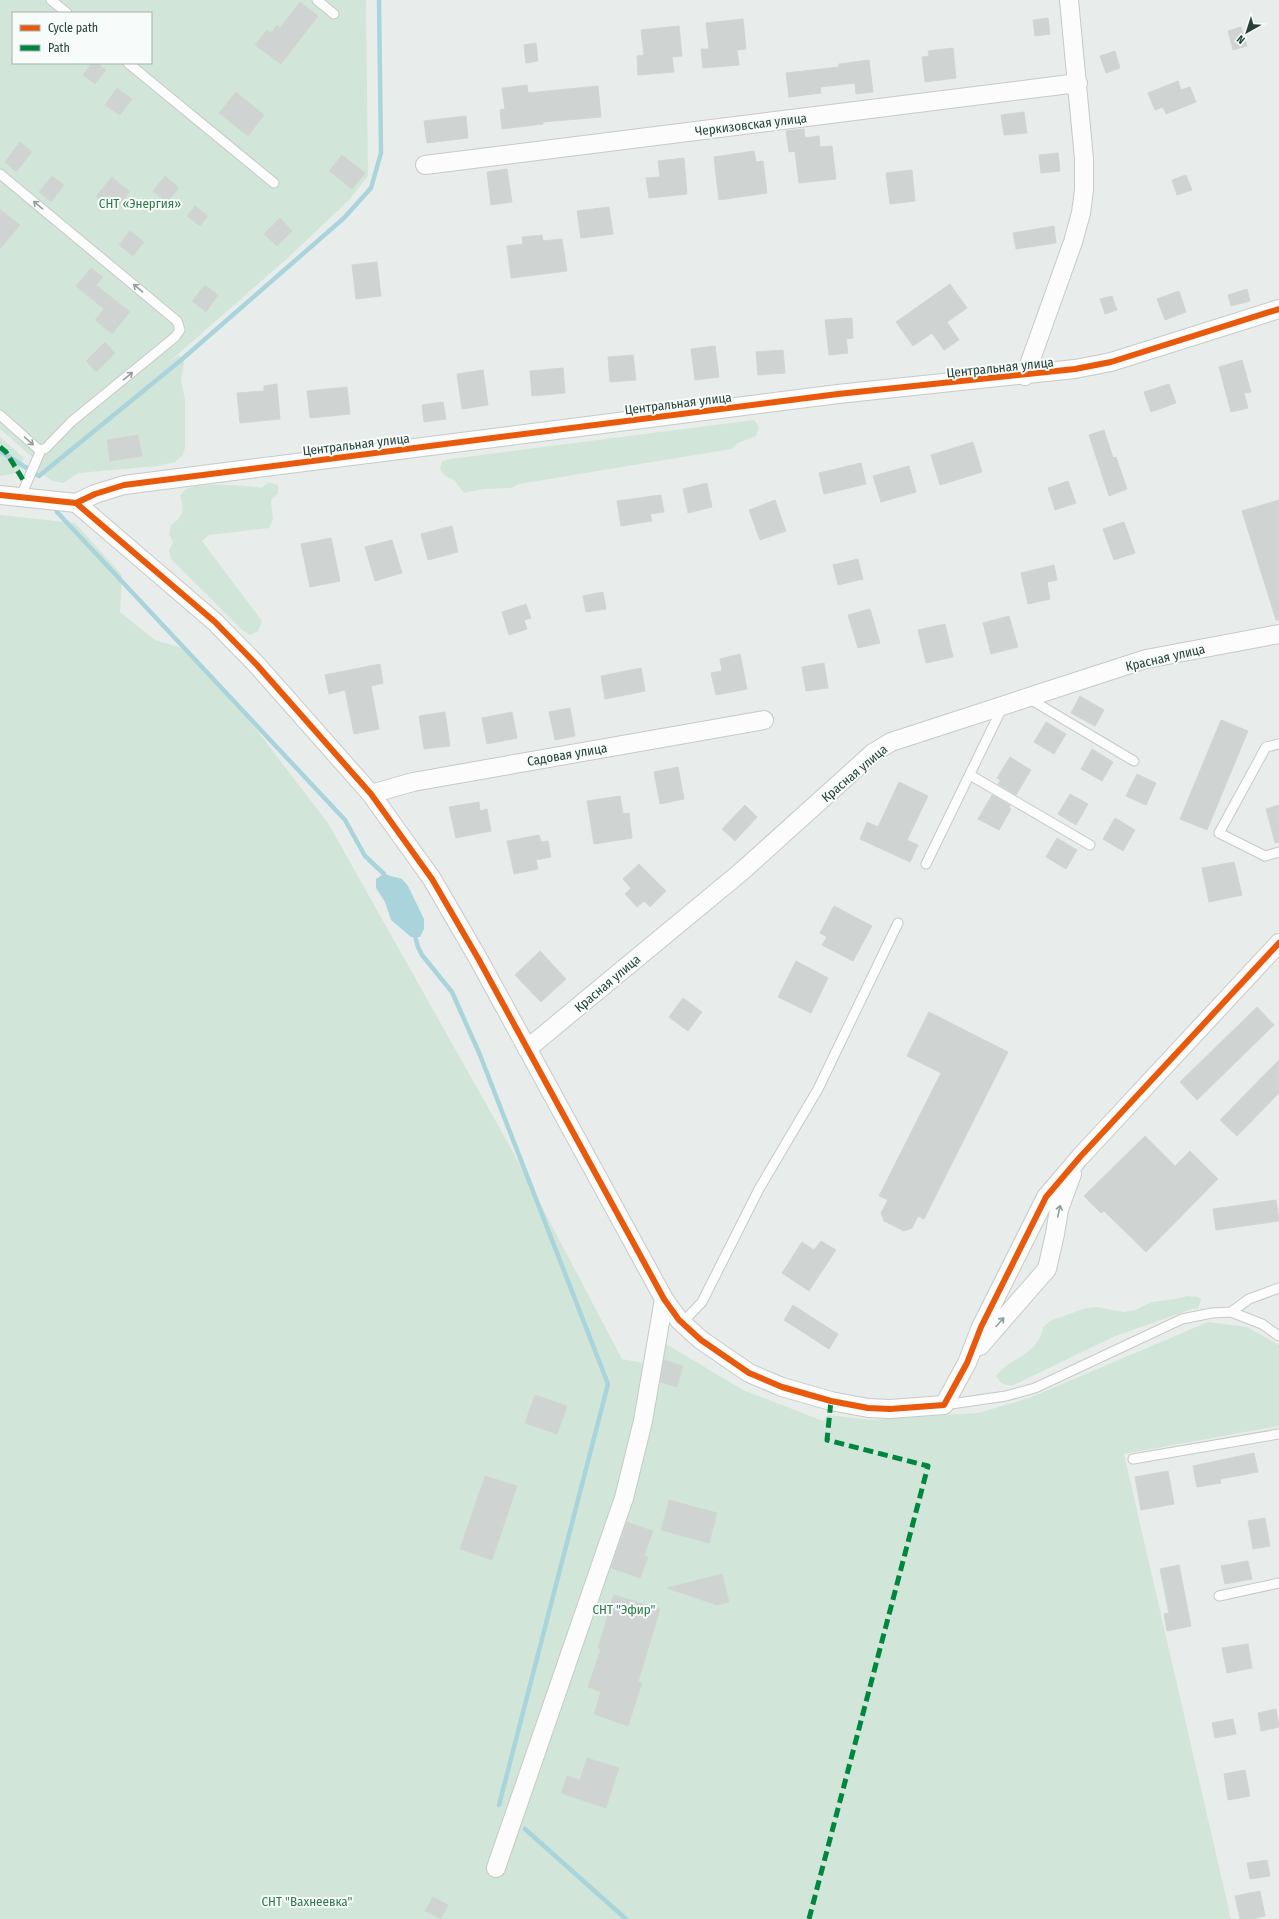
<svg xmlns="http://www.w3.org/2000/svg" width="1279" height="1919" viewBox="0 0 1279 1919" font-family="'Fira Sans Condensed',sans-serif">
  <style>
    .green { fill: #d1e6d8; fill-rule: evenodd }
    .water { fill: #a9d4db }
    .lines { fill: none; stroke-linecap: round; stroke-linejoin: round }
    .stream { stroke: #a9d4db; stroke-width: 4.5 }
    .building { fill: #cfd4d2; stroke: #d1d6d4 }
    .lane-casing { stroke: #c5cac8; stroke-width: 11 }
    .street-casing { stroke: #c5cac8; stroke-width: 20 }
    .lane { stroke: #fcfcfc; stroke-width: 9 }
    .street { stroke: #fcfcfc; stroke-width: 18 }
    .quiet { stroke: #00873e; stroke-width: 5; stroke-dasharray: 10 5; stroke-linecap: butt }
    .cycleway-casing { stroke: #f7fbf9; stroke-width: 8 }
    .cycleway { stroke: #e8590c; stroke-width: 6 }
    .oneway { stroke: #909f9b }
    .labels { text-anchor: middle; stroke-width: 4; stroke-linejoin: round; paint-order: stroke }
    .street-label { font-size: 13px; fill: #24423a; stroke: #f7fbf9 }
    .park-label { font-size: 13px; fill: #2d7a4b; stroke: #f7fbf9 }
  </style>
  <rect width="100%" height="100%" fill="#e8edeb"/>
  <path class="green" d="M0 0H366L368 176 349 200 290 256 168 363 179 355 184 362 181 381 185 399V448L182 456 175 462 158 466 79 473 63 483 53 481 38 472 39 463 0 429ZM13 13H151V63H13Z
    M754 420 759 427 756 436 738 443 731 449 519 484 511 488 483 489 464 493 454 480 445 476 440 469 442 461 450 459Z
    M0 437 24 458 18 473 0 476Z
    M269 482 278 485V494L271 500 273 520 269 528 209 535 202 541 262 621 258 631 250 635 242 630 171 559 169 550 173 542 169 534 171 525C183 517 185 510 180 496 182 494 184 490 186 489 198 482 247 485 261 488Z
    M0 515 75 523 122 575 120 612 155 640 185 649 226 690 328 823 512 1150 622 1359 660 1366 666 1344 743 1390 823 1421 828 1415 870 1420 978 1413 1029 1398 1208 1322 1247 1327 1279 1345V1426L1124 1454 1231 1919H0Z
    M1188 1296 1198 1297 1201 1300 1198 1309H1192L1113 1337 1014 1385C1004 1386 1001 1384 996 1376 1011 1356 1038 1356 1043 1327L1050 1321 1086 1308 1097 1307 1124 1312 1135 1310 1152 1302 1175 1299Z"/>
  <path class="water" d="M384 874 402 879 408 886 424 919V929L420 937H411L391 920 385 902 376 888V879Z"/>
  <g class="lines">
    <path class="stream" d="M0 451 39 476 180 361 344 218 371 188 381 153 379 0
      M57 512 345 820 365 856 384 874 386 879
      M414 932 418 947 422 955 452 992 480 1055 608 1384 499 1805
      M525 1829 626 1919"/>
  </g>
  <path class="building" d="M300 2 318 16 281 64 255 45 267 30 271 33 277 25 280 28Z
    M1048 18 1050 34 1035 36 1033 20Z
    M743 19 746 49 737 50 739 65 703 68 701 49H709L706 23Z
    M679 26 682 56 672 57 674 72 638 75 637 56 644 55 641 30Z
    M1241 27 1247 46 1233 50 1228 31Z
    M536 43 538 61 526 63 524 45Z
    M953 48 956 78 925 82 922 57 929 56 928 51Z
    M1115 51 1120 68 1106 73 1100 56Z
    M869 60 873 92 856 94 855 83 820 87 821 93 789 97 786 73 839 67V64Z
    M92 63H97L106 70 95 84 83 75Z
    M1178 81 1181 90 1190 87 1196 102 1166 114 1163 107 1155 110 1148 93Z
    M527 85 528 93 598 86 601 117 543 122V124L502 129 500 110 505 109 502 88Z
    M117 88 132 99 120 115 105 105Z
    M236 92 264 115 248 136 219 113Z
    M1024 112 1027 133 1004 135 1001 115Z
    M466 116 468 138 427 143 424 121Z
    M804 129 805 138 819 136 820 147 832 146 836 179 799 183 795 151 789 152 786 131Z
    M20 142 32 152 16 172 5 162Z
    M754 151 756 162 763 161 767 193 719 200 714 157Z
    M1058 153 1060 171 1041 173 1039 155Z
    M342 155 365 173 352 189 329 171Z
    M684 158 687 194 649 198 646 178 660 177 658 161Z
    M507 169 512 202 491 205 487 172Z
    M912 170 915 201 890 204 886 173Z
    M1186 175 1192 190 1177 195 1172 180Z
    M52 176 64 185 51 202 39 192Z
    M165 176 179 188 167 202 153 191Z
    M112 177 130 192 114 211 96 196Z
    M195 206 208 216 200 226 187 216Z
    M609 207 613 234 581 238 577 211Z
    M0 209 20 225 0 249Z
    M280 218 292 231 277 246 264 234Z
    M1054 226 1056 243 1016 249 1013 233Z
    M130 231 144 242 133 256 119 245Z
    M542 235 543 241 562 239 567 271 511 278 507 246 523 244 522 237Z
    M377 262 381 296 356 299 352 265Z
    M91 268 103 277 96 285 130 312 112 334 95 320 104 309 76 286Z
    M950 284 967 308 947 322 959 340 944 350 932 333 913 346 896 322Z
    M205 285 218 295 206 312 192 301Z
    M1247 289 1250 301 1231 306 1228 295Z
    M1179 291 1186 312 1165 320 1157 299Z
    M1112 296 1117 310 1105 314 1100 299Z
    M852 318 853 338 846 339 848 353 829 355 825 320Z
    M105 342 115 353 96 372 86 361Z
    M715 346 719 377 695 380 691 349Z
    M783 350 785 373 758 375 756 352Z
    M633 355 636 380 610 382 608 357Z
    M1242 360 1251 392 1244 393 1248 408 1231 412 1219 367Z
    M563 368 565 393 532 396 530 371Z
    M483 370 488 405 462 409 457 374Z
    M277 384 280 419 240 423 237 393 264 391V386Z
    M1169 384 1176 403 1151 412 1144 392Z
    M347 387 350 414 310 418 307 391Z
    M443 402 446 419 424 422 422 405Z
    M1104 430 1113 458 1116 457 1127 489 1109 496 1089 435Z
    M138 435 142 456 110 461 107 440Z
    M973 442 982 472 940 485 931 455Z
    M861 463 866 484 824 494 819 473Z
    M909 466 916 492 881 502 873 476Z
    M1068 481 1076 503 1055 510 1048 488Z
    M707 483 712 507 688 513 683 489Z
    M661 495 664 512 650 514 652 521 621 526 617 501Z
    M775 500 786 531 760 540 749 510Z
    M1279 500V620H1276L1242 511Z
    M1124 522 1135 553 1114 560 1103 529Z
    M452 526 458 552 428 560 421 534Z
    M331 538 340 581 310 587 301 544Z
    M392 540 402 573 375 581 365 547Z
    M858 559 863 579 838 585 833 565Z
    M1054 565 1057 580 1047 582 1050 599 1028 604 1021 573Z
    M603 592 606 609 586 612 583 596Z
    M526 604 531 618 524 620 527 629 509 635 502 612Z
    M870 609 880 643 858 648 848 615Z
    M1009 616 1018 647 991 654 983 623Z
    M945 624 953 657 926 663 918 630Z
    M740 654 747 689 716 695 711 673 722 671 720 659Z
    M824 663 828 688 806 691 802 667Z
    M380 664 383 683 371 686 379 729 354 734 345 690 329 694 325 675Z
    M641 668 645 691 605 699 601 676Z
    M1080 696 1104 710 1095 726 1071 713Z
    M570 708 575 736 555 740 549 712Z
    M445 712 450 746 424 749 419 716Z
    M512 712 517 738 487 744 482 718Z
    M1221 720 1248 731 1207 830 1180 819Z
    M1046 722 1066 734 1054 754 1034 742Z
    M1092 749 1113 762 1102 781 1081 769Z
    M1010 757 1031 770 1016 795 998 784 1001 780 997 778Z
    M678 767 684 799 660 804 654 772Z
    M1137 774 1156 783 1146 805 1126 796Z
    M899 782 928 796 907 840 918 845 910 862 860 839 867 822 878 827Z
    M1070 794 1088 804 1076 825 1058 814Z
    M992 795 1010 805 1009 808 1011 809 999 830 978 819Z
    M620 796 623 814 629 813 632 838 594 844 587 801Z
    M479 802 480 811 487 809 491 831 456 838 449 807Z
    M745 805 757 817 735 841 722 829Z
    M1279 805V842L1275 843 1266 809Z
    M1115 818 1135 830 1123 851 1103 839Z
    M539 835 541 842 548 841 551 857 536 860 538 869 514 874 507 841Z
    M1057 838 1077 850 1066 869 1046 857Z
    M1234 862 1242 895 1209 902 1202 868Z
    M639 864 666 891 650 907 644 901 637 907 625 894 631 888 623 879Z
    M834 906 872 926 853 961 822 945 827 937 820 933Z
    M540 951 566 979 541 1002 515 975Z
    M796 961 828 978 811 1013 778 997Z
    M683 998 702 1012 688 1031 669 1017Z
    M1257 1007 1274 1025 1197 1100 1180 1082Z
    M929 1012 1008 1052 924 1219 918 1216 912 1228 904 1231 884 1221 881 1213 888 1200 879 1196 941 1073 907 1056Z
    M1279 1060V1093L1237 1136 1220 1120Z
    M1145 1136 1175 1166 1190 1151 1218 1179 1146 1252 1104 1211 1101 1213 1084 1196Z
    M1276 1200 1279 1221 1216 1230 1213 1209Z
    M821 1241 836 1250 809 1291 782 1273 802 1242 814 1250Z
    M793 1305 838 1334 829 1349 784 1320Z
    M664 1360 683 1366 677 1387 660 1382Z
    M535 1395 567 1406 557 1434 525 1423Z
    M1254 1453 1258 1472 1220 1479 1221 1483 1197 1487 1193 1466Z
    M1168 1471 1174 1504 1141 1510 1135 1477Z
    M485 1476 517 1486 492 1560 460 1549Z
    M669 1500 717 1513 709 1543 661 1530Z
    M1265 1518 1270 1546 1253 1549 1248 1521Z
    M627 1522 653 1531 644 1556 648 1557 640 1578 611 1568Z
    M1248 1561 1252 1579 1225 1584 1221 1566Z
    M1179 1565 1191 1626 1167 1631 1164 1614 1169 1613 1160 1569Z
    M722 1574 729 1602 717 1605 667 1588Z
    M614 1595 660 1609 638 1682 642 1683 628 1726 594 1714 601 1692 588 1687 601 1649 598 1648Z
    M1248 1644 1252 1668 1227 1673 1222 1648Z
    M1276 1709 1279 1727 1261 1731 1258 1713Z
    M1233 1719 1236 1734 1215 1738 1212 1723Z
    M587 1758 619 1768 606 1808 561 1793 567 1776 580 1780Z
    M1245 1770 1250 1796 1228 1800 1224 1774Z
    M1267 1860 1270 1876 1250 1879 1247 1863Z
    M1260 1891 1265 1916 1252 1919H1240L1235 1896Z
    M433 1897 448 1905 441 1919 425 1911Z"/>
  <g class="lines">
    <defs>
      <path id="lane" d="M51 0 67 13
        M317 0 334 14
        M128 63 274 183
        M0 174 177 321 180 330 175 337 71 422 46 448 41 450 37 448 0 415
        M20 498 41 450
        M1028 698 1134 761
        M1279 744 1266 747 1219 833 1265 856 1279 852
        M970 775 1090 845
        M926 864 1003 706
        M1231 1312 1249 1299 1279 1288
        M682 1323 702 1302 759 1189 818 1089 898 923
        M944 1405 1006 1396 1035 1388 1182 1319 1212 1313 1231 1312 1262 1324 1279 1336
        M1133 1459 1279 1434
        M1219 1596 1279 1583"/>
      <path id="street" d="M425 165 1078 83
        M1025 376 1073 242 1081 213 1084 190V159L1069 0
        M0 495 76 503 215 622 257 665 371 794 432 879 479 960 664 1299 679 1320 701 1340 749 1373 782 1387 831 1401 868 1408 890 1409 944 1405 967 1363 981 1327 1046 1197 1080 1157 1279 943
        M76 503 95 494 124 485 838 394 1075 369 1111 362 1279 309
        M371 794 413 782 764 720
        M527 1049 741 872 873 753 891 742 1146 659 1279 634
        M980 1346 1047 1269 1055 1234 1059 1209 1072 1174
        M496 1868 624 1498 643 1421 664 1299"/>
    </defs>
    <use href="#lane" class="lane-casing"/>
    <use href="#street" class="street-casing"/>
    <use href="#lane" class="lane"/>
    <use href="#street" class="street"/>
    <path class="quiet" d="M0 447 6 452 25 483
      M809 1919 928 1466 827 1440 831 1401"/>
    <defs>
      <path id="cycleway" d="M0 495 76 503 215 622 257 665 371 794 432 879 479 960 664 1299 679 1320 701 1340 749 1373 782 1387 831 1401 868 1408 890 1409 944 1405 967 1363 981 1327 1046 1197 1080 1157 1279 943
        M76 503 95 494 124 485 838 394 1075 369 1111 362 1279 309"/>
    </defs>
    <use href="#cycleway" class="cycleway-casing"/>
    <use href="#cycleway" class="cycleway"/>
  </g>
  <defs><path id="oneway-shaft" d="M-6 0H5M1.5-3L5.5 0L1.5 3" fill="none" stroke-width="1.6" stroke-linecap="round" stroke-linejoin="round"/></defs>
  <g class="oneway">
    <use href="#oneway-shaft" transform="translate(38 205) rotate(-140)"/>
    <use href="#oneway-shaft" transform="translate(138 288) rotate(-140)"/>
    <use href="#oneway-shaft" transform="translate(128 376) rotate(-39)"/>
    <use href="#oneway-shaft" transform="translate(29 441) rotate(42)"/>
    <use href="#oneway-shaft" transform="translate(1059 1211) rotate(-78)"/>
    <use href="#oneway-shaft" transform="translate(1000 1322) rotate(-48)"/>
  </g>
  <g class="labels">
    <g class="street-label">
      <text transform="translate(751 124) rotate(-7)" y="5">Черкизовская улица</text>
      <text transform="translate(1000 367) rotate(-6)" y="5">Центральная улица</text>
      <text transform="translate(678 403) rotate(-7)" y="5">Центральная улица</text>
      <text transform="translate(356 444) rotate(-7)" y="5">Центральная улица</text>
      <text transform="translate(1165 657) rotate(-13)" y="5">Красная улица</text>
      <text transform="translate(567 754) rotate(-10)" y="5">Садовая улица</text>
      <text transform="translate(854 773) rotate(-40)" y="5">Красная улица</text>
      <text transform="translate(607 983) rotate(-40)" y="5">Красная улица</text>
    </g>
    <g class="park-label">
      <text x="140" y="208">СНТ «Энергия»</text>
      <text x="624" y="1614">СНТ "Эфир"</text>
      <text x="307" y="1906">СНТ "Вахнеевка"</text>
    </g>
  </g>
  <rect x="12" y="12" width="140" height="52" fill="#f7fbf9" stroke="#a3b1ad"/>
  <rect x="20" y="25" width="20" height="6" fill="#e8590c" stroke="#a3b1ad"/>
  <text x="48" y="32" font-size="12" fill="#24423a">Cycle path</text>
  <rect x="20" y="45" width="20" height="6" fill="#00873e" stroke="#a3b1ad"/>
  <text x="48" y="52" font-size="12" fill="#24423a">Path</text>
  <g transform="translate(1247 32) rotate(219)" stroke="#f7fbf9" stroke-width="3" paint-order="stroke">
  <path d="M0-3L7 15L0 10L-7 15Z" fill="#24423a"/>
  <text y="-6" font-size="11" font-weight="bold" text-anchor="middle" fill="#24423a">N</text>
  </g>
</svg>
